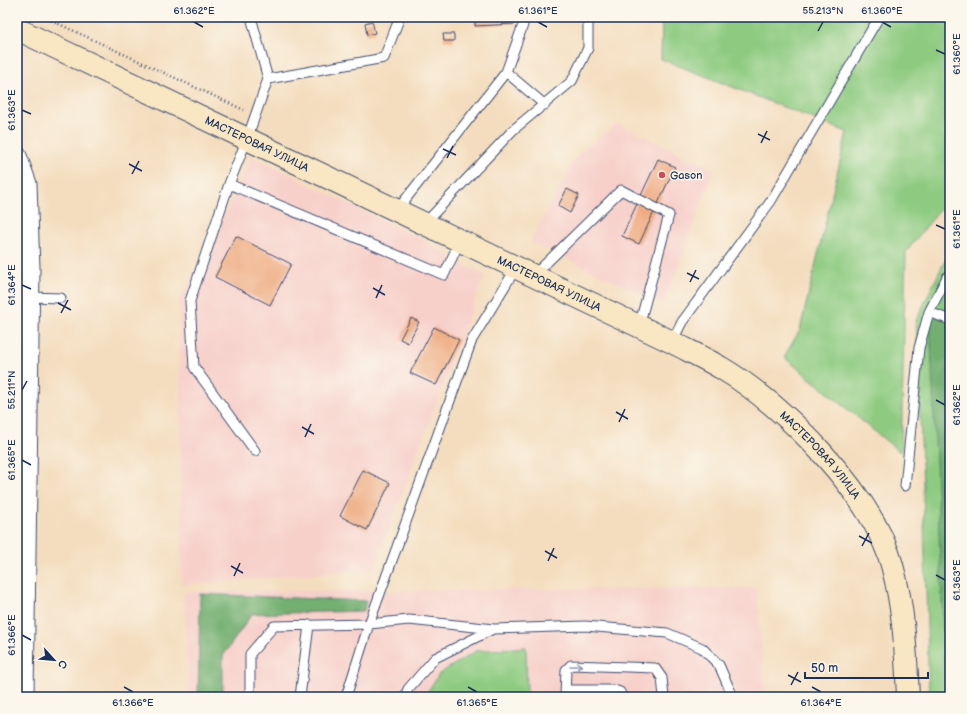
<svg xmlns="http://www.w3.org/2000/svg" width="967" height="714" viewBox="0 0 967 714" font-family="'Balsamiq Sans',sans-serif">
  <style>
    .built { fill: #f7d0ca }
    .industrial { fill: #d2bec2 }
    .green { fill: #8ecb81; stroke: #547d70 }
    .forest { fill: #72af6f; stroke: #466f66 }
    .building { fill: #efad84 }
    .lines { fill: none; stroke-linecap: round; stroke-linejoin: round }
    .lane-casing { stroke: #3c496c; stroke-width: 11 }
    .street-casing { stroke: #3c496c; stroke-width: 21 }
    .secondary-casing { stroke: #3c496c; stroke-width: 24 }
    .path { stroke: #3c496c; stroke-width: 2.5; stroke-dasharray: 1 3; stroke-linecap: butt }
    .lane { stroke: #fff; stroke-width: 9 }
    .street { stroke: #fff; stroke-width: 19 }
    .secondary { stroke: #f9e7c3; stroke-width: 22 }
    .oneway { stroke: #8d97ae }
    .ticks { fill: none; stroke: #1b2f5e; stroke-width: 1.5 }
    .poi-dot { fill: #d1495b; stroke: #fbf7ec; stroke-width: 1.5 }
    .labels { text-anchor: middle; stroke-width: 3; stroke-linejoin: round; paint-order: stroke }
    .street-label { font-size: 11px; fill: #1b2f5e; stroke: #fbf7ec }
    .poi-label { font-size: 11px; fill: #1b2f5e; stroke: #fbf7ec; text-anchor: start }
    .neatline { fill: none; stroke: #1b2f5e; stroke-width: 1.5 }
    .ticks-label { font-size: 10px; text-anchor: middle; fill: #1b2f5e }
  </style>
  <rect width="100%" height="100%" fill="#fbf7ec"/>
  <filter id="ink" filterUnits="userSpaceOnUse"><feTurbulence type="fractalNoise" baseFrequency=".025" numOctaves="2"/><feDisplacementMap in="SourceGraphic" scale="8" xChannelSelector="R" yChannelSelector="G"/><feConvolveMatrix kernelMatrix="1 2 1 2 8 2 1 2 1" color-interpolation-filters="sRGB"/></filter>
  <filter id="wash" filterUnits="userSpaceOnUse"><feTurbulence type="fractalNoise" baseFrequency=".012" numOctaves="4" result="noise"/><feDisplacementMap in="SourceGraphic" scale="16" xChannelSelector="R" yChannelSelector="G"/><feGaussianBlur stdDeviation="0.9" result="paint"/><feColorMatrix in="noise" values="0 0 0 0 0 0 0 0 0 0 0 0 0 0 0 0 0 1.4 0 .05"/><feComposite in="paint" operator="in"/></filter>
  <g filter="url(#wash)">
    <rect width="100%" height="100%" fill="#f4ddbe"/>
    <path class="built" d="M618 124 714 169 664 304 530 242 579 153Z
      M253 157 422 240 484 276 374 569 182 585 179 301Z
      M756 588 766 697H189L184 592Z"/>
    <path class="industrial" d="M17 275 22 315 17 492Z"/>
    <path class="green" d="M662 17H950V197L906 252 901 453 784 357 800 330 847 132 661 59Z
      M950 255V697H929L923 487 916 321 943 264Z
      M526 647 527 697H424L439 674 476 651Z"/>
    <path class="forest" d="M950 307V697H946L930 321Z
      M200 594 366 601 364 611 252 614 223 656V697H198Z"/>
    <g id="blocks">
      <path class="building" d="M475 17H515V24L475 26Z
        M372 21 375 33 367 35 365 23Z
        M443 34H454V41H444Z
        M658 159 675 167 639 244 622 236Z
        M567 189 579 195 570 213 558 206Z
        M236 236 291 264 270 305 215 277Z
        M411 318 419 322 408 343 400 339Z
        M434 327 459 340 436 385 410 373Z
        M363 470 390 483 367 530 340 516Z"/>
    </g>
  </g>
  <g filter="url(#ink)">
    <use href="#blocks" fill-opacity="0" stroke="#3c496c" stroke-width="1"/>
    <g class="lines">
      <defs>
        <path id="lane" d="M251 17 268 79 247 139 229 184 444 275 460 241
          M506 72 545 105
          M268 79 384 58 398 22V17
          M229 184 190 301 194 367 255 451
          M397 210 506 72 523 25 524 17
          M425 223 513 130 572 81 588 48V17
          M17 271 30 268
          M533 276 621 190 669 215 639 326
          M950 276 947 277 929 312 950 320
          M17 302 30 297 61 298
          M672 342 682 322 771 201 879 17
          M905 486 919 348 929 312
          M566 690H614L620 692 622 697
          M250 697V654L274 626 369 624 409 620 494 629 585 626 667 633 702 648 719 665 733 697
          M300 697 309 625
          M346 697 369 624 472 340 516 268
          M405 697 408 689 435 658 493 629
          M565 697 566 670 571 665 655 668 662 678 664 697"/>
        <path id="street" d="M17 156 27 184 30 268 24 697"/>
        <g id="secondary">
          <path id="s1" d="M17 29 672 342C689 351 706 359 723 369 785 406 872 494 892 565 904 608 906 653 908 697"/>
        </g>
      </defs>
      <use href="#lane" class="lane-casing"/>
      <use href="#street" class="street-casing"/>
      <use href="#secondary" class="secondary-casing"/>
      <path class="path" d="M44 17 244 110"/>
      <use href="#lane" class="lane"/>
      <use href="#street" class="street"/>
      <use href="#secondary" class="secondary"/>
    </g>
    <defs><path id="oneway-shaft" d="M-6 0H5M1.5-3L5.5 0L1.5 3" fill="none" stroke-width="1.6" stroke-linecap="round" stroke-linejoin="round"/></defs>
    <use class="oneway" href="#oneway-shaft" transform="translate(576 666) rotate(-3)"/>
  </g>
  <path class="ticks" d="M194 22 203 27M538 22 547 27M882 22 891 27M818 31 823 22M936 50 945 54M22 110 31 114M758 134 770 140M761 143 767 131M443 149 456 155M447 158 453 146M129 164 142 171M132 174 139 161M936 225 945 229M687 273 699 279M690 282 696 270M22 285 31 289M373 288 385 295M376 298 382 285M58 303 71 310M61 313 68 300M22 390 27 381M936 400 945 405M616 412 628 419M619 422 625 409M302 427 314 434M305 437 311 424M22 460 31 465M859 536 872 543M862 546 869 533M545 551 557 558M548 561 554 548M231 566 243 573M936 575 945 580M234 576 240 563M22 635 31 640M788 675 801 682M791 685 798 672M124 687 133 692M468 687 477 692M812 687 821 692"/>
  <circle class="poi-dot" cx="662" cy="175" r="4"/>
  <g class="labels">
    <g class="street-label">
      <text dy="4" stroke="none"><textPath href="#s1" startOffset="266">МАСТЕРОВАЯ УЛИЦА</textPath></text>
      <text dy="4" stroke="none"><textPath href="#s1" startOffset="590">МАСТЕРОВАЯ УЛИЦА</textPath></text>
      <text dy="4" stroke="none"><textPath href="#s1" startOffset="914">МАСТЕРОВАЯ УЛИЦА</textPath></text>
    </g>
    <g class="poi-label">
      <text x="670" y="179">Gason</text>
    </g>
  </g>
  <rect width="967" height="714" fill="none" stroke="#fbf7ec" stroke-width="44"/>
  <g transform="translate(54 660) rotate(117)" stroke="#fbf7ec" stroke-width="3" paint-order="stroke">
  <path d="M0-3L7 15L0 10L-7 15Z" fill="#1b2f5e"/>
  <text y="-6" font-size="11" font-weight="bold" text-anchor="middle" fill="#1b2f5e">С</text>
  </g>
  <path d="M805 672v6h123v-6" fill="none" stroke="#1b2f5e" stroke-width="2"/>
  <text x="811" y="672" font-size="12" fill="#1b2f5e" stroke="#fbf7ec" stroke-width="3" paint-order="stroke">50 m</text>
  <rect x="22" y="22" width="923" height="670" class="neatline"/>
  <g class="ticks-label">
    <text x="194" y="14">61.362°E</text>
    <text x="538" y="14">61.361°E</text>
    <text x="823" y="14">55.213°N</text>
    <text x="882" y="14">61.360°E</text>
    <text transform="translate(956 54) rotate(-90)" y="4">61.360°E</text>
    <text transform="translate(11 110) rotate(-90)" y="4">61.363°E</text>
    <text transform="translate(956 229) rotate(-90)" y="4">61.361°E</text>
    <text transform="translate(11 285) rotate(-90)" y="4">61.364°E</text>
    <text transform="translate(11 390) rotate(-90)" y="4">55.211°N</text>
    <text transform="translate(956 405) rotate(-90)" y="4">61.362°E</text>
    <text transform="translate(11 460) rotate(-90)" y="4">61.365°E</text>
    <text transform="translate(956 580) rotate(-90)" y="4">61.363°E</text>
    <text transform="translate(11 635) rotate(-90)" y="4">61.366°E</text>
    <text x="133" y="706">61.366°E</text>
    <text x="477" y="706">61.365°E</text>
    <text x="821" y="706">61.364°E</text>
  </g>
</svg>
